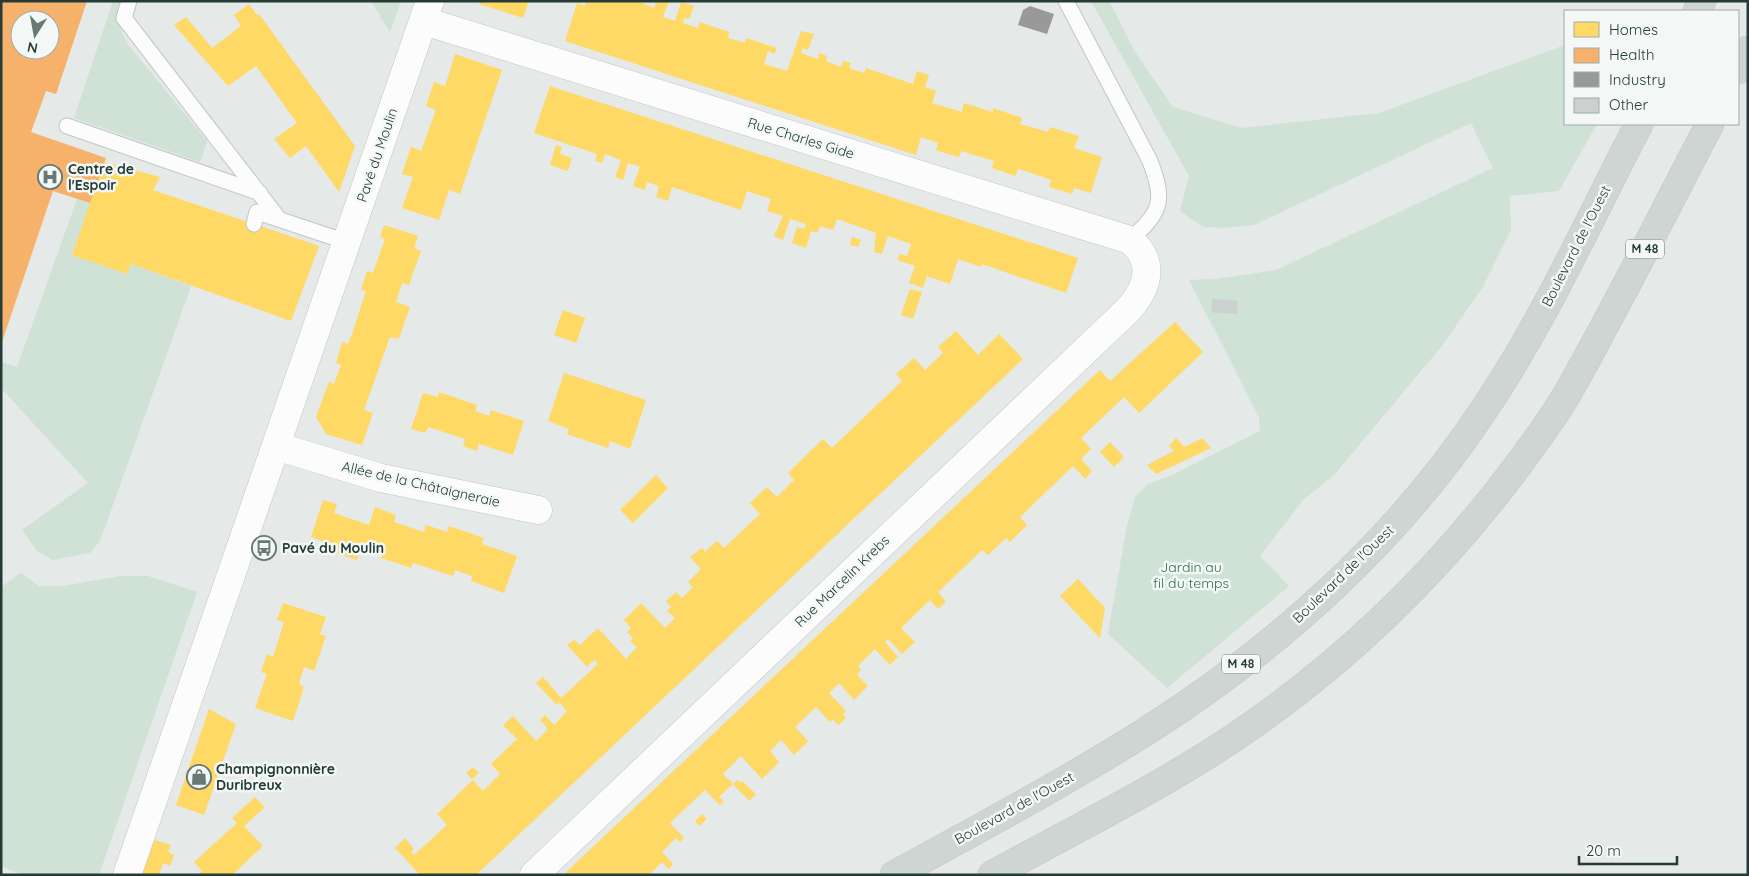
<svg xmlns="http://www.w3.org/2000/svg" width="1749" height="876" viewBox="0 0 1749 876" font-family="Quicksand,sans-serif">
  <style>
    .green { fill: #d0e1d5 }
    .homes { fill: #ffd966 }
    .health { fill: #f6b26b; fill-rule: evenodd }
    .industry { fill: #999 }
    .building { fill: #ccd1cf }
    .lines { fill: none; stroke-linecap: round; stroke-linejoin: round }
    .service-casing { stroke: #c2c6c4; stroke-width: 17 }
    .minor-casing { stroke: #c2c6c4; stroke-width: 29 }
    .primary-casing { stroke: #c1c8c6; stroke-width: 29 }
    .service { stroke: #fbfcfb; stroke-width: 15 }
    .minor { stroke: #fbfcfb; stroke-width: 28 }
    .primary { stroke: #cfd5d3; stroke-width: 28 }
    .labels { text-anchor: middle; stroke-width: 5; stroke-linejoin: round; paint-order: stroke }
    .shield { fill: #f3f8f6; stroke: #627470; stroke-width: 1 }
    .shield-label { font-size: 12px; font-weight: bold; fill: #243b36 }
    .street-label { font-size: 14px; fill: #243b36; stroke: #f3f8f6 }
    .poi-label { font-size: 14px; font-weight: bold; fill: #243b36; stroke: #f3f8f6; text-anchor: start }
    .park-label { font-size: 14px; fill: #326e4d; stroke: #f3f8f6 }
  </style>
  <rect width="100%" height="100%" fill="#e5e9e7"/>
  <path class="green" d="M113 1H121L116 19 127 43 207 141 200 162 74 118Z
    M371 1H401L390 32Z
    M1091 1H1109L1137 55 1173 107 1241 128 1379 113 1565 45V124H1597L1559 191 1510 196 1511 230 1483 287 1441 347 1334 475 1304 499 1260 556 1289 586 1167 688 1108 634 1127 525 1135 497 1148 484 1172 475 1260 431 1259 417 1189 280 1217 279 1276 270 1493 168 1471 123 1254 225 1224 228 1203 227 1180 211 1189 176Z
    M77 199 90 203 72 255 127 274 131 264 191 286 100 541 90 553 52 560 37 551 22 530 88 483 1 388V362L17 367Z
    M21 573 39 586H63L121 576H148L197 592 99 875H23L1 866V587Z"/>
  <path class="homes" d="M480 1H529L523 18 479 4Z
    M586 1H638L654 8 656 1H669L663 17 675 21 681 2 694 6 689 19 684 18 683 23 698 28 700 22 729 32 728 38 745 43 746 38 777 48 774 54 768 51 764 64 787 71 801 31 814 34 808 50 803 48 801 53 818 59 819 53 827 56 826 61 841 67 843 61 851 63 849 68 864 73 866 68 913 84 917 71 929 75 925 87 936 91 932 103 962 112 964 103 993 112V108L1022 118 1020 124 1048 132 1050 127 1079 136 1074 148 1102 157 1091 193 1074 188 1072 194 1049 187 1051 180 1028 172 1018 169 1015 176 992 168 994 161 961 151 959 157 948 154 936 150 938 143 921 137 916 155 565 41 577 3 585 6Z
    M249 4 257 15 259 14 355 146 339 192 306 146 290 158 274 139 297 123 256 66 228 86 174 25 186 17 212 48 241 26 234 15Z
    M455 54 502 70 460 194 449 190 439 220 402 208 413 177 402 174 411 147 421 151 436 110 426 106 434 82 445 86Z
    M550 86 1078 258 1066 293 982 264 981 267 958 259 950 284 927 276 923 288 909 283 915 266 897 260 900 254 907 256 911 244 888 236 882 254 874 252 876 233 837 219 833 230 820 226 817 233 811 231 806 248 792 243 797 227 804 229 806 224 790 219 783 240 774 236 783 216 767 211 771 199 747 191 741 210 672 187 668 201 656 197 659 186 647 182 645 190 633 186 640 167 628 163 623 180 615 177 621 160 605 154 602 163 595 161 597 154 534 133Z
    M556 145 562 147 560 154 572 158 568 171 550 165Z
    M104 162 160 177 153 190 319 246 291 321 131 264 127 274 72 255Z
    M384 225 418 236 414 248 421 251 409 285 402 283 396 302 410 307 399 339 390 337 364 410 373 413 362 445 326 434 316 417 329 382 334 384 341 365 336 363 342 342 348 344 352 334 366 291 361 290 367 271 373 273 385 239 380 237Z
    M852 237 861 240 858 247 850 245Z
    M910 289 922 292 913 319 901 315Z
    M563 310 585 318 576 343 554 335Z
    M1175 322 1203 352 1139 413 1124 397 1081 438 1091 449 1081 459 1092 471 1085 479 1073 466 1020 517 1027 525 1010 542 1006 538 988 555 982 550 938 592 946 602 938 609 930 600 901 628 915 642 902 654 888 639 885 642 898 657 890 665 875 649 858 666 861 670 857 675 868 686 854 700 839 683 829 693 846 711 843 714 846 718 842 722 838 725 833 719 830 722 816 707 795 727 808 741 794 755 781 740 770 751 779 762 762 779 741 756 723 774 733 784 737 780 740 783 742 781 756 794 749 801 733 784 719 797 724 801 720 805 705 790 670 823 684 838 680 842 676 838 662 852 673 864 669 869 662 862 649 875H563L1100 370 1110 381Z
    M956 331 978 355 999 334 1023 359 476 875H420L395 848 405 838 414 849 411 851 414 855 447 825 437 814 473 780 483 791 500 774 491 764 517 739 503 725 513 716 536 741 548 729 540 720 545 715 554 725 567 711 559 702 557 705 536 683 543 677 561 698 598 664 594 660 587 667 567 645 574 640 580 645 598 628 626 659 637 647 630 641 633 638 627 632 631 628 624 620 641 603 665 628 675 618 667 611 671 607 666 601 676 592 682 598 693 587 688 582 701 569 690 557 702 548 705 552 717 541 724 548 760 514 750 503 767 487 777 497 794 480 788 473 823 439 832 448 902 381 896 374 914 358 925 370 943 353 938 347Z
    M564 373 646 400 630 449 610 441 608 448 567 434 569 429 548 421Z
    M439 392 477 405 475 411 489 416 491 410 524 421 513 455 479 444 477 451 463 446 465 439 428 427 425 433 411 429 423 393 438 397Z
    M1176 438 1185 447 1202 438 1211 448 1156 474 1147 465 1174 451 1169 446Z
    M1110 442 1124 457 1114 467 1100 452Z
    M656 475 668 488 633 523 620 510Z
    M323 500 337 504 334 513 369 525 375 507 396 515 394 522 424 532 426 525 447 532 449 526 484 538 482 544 517 556 504 593 471 581 472 576 455 570 453 576 413 563 411 568 381 558 383 551 363 544 357 560 322 548 324 542 311 537Z
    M1078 579 1105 608 1100 638 1060 596Z
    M283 603 326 617 320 634 326 636 314 671 304 667 299 684 304 687 293 721 255 708 267 674 261 672 267 654 273 657 284 622 277 620Z
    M209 709 236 724 204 815 176 805Z
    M473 767 479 773 472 779 466 773Z
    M255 797 265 807 244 826 263 846 232 875H198L202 871 194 862 237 823 232 818Z
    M702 814 707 819 699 826 695 821Z
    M151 839 171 845 168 852 174 855 170 866 163 863 159 875H138Z"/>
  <path class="health" d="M1 1H87L56 94 46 91 31 132 106 158 90 203 53 191 2 342ZM20 20H50V50H20Z"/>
  <path class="industry" d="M1030 6 1054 14 1047 34 1018 25 1023 10Z"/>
  <path class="building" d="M1212 299 1238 301 1237 314 1211 312Z"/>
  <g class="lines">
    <defs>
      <path id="service" d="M129 1 124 18 279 219
        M1066 1 1150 161C1165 201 1162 211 1130 240
        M67 126 260 193
        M254 224 257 212 347 242"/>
      <path id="minor" d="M424 21 1130 240C1156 262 1148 288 1128 310L534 875
        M276 446 381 478 538 510
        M127 875 430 1"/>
      <path id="primary" d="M1697 11 1702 1
        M1738 70 1748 50
        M894 875C978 829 1064 783 1145 732 1276 649 1397 541 1483 411 1544 321 1589 220 1639 124
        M992 875C1082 825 1182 777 1265 716 1379 634 1477 529 1556 412 1574 384 1590 353 1606 323 1642 257 1675 190 1710 124"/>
    </defs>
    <use href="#service" class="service-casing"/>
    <use href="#minor" class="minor-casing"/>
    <use href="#primary" class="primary-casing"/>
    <use href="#service" class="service"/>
    <use href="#minor" class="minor"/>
    <use href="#primary" class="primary"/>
  </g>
  <defs>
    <symbol id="hospital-ring" viewBox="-11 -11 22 22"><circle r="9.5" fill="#f3f8f6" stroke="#687874" stroke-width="1.5"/><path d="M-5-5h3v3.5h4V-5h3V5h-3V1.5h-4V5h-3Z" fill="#687874"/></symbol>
    <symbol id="bus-ring" viewBox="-11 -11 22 22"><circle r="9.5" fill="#f3f8f6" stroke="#687874" stroke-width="1.5"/><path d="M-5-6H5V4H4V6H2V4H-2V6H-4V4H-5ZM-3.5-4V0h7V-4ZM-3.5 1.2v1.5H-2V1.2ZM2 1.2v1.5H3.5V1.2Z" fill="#687874"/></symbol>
    <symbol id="shop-ring" viewBox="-11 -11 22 22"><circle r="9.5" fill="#f3f8f6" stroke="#687874" stroke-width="1.5"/><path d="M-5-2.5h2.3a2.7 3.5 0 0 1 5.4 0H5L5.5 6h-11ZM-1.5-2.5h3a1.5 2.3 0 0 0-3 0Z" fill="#687874"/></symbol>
  </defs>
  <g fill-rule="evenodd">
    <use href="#hospital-ring" x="36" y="163" width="28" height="28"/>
    <use href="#bus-ring" x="250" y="534" width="28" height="28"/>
    <use href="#shop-ring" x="185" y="763" width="28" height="28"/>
  </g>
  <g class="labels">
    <g class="shield">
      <rect x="1626" y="239.5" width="38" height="19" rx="4"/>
      <rect x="1222" y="654.5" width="38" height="19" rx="4"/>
    </g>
    <g class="shield-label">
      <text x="1645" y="253">M 48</text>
      <text x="1241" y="668">M 48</text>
    </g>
    <g class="street-label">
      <text transform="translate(801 138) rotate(17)" y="5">Rue Charles Gide</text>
      <text transform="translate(377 155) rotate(-71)" y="5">Pavé du Moulin</text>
      <text transform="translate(1576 246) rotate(-63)" y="5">Boulevard de l'Ouest</text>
      <text transform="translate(421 484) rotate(13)" y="5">Allée de la Châtaigneraie</text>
      <text transform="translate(1343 574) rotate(-44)" y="5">Boulevard de l'Ouest</text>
      <text transform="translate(842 581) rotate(-44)" y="5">Rue Marcelin Krebs</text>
      <text transform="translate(1014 808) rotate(-29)" y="5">Boulevard de l'Ouest</text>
    </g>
    <g class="poi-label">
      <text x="68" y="174">Centre de<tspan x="68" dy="16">l'Espoir</tspan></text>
      <text x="282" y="553">Pavé du Moulin</text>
      <text x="216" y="774">Champignonnière<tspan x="216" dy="16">Duribreux</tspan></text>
    </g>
    <g class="park-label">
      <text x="1191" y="572">Jardin au<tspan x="1191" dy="16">fil du temps</tspan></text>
    </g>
  </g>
  <rect width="1749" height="876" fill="none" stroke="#243b36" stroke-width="5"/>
  <rect x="1564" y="10" width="175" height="115" fill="#f3f8f6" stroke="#a0aca9"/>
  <rect x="1574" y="22" width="25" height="15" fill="#ffd966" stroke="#a0aca9"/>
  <text x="1609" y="35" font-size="15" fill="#243b36">Homes</text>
  <rect x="1574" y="48" width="25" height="15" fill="#f6b26b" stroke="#a0aca9"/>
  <text x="1609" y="60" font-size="15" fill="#243b36">Health</text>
  <rect x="1574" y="72" width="25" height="15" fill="#999999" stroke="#a0aca9"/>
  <text x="1609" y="85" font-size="15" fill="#243b36">Industry</text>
  <rect x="1574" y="98" width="25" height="15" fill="#ccd1cf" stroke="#a0aca9"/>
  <text x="1609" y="110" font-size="15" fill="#243b36">Other</text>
  <g transform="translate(35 35) rotate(191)"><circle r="24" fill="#f3f8f6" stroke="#a0aca9"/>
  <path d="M0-4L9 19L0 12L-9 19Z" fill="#687874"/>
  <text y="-8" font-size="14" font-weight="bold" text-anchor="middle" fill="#243b36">N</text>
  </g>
  <path d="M1579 856v8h98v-8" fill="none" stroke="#243b36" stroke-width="2.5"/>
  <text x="1586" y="856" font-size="15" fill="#243b36" stroke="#f3f8f6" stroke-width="4" paint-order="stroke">20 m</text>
</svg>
